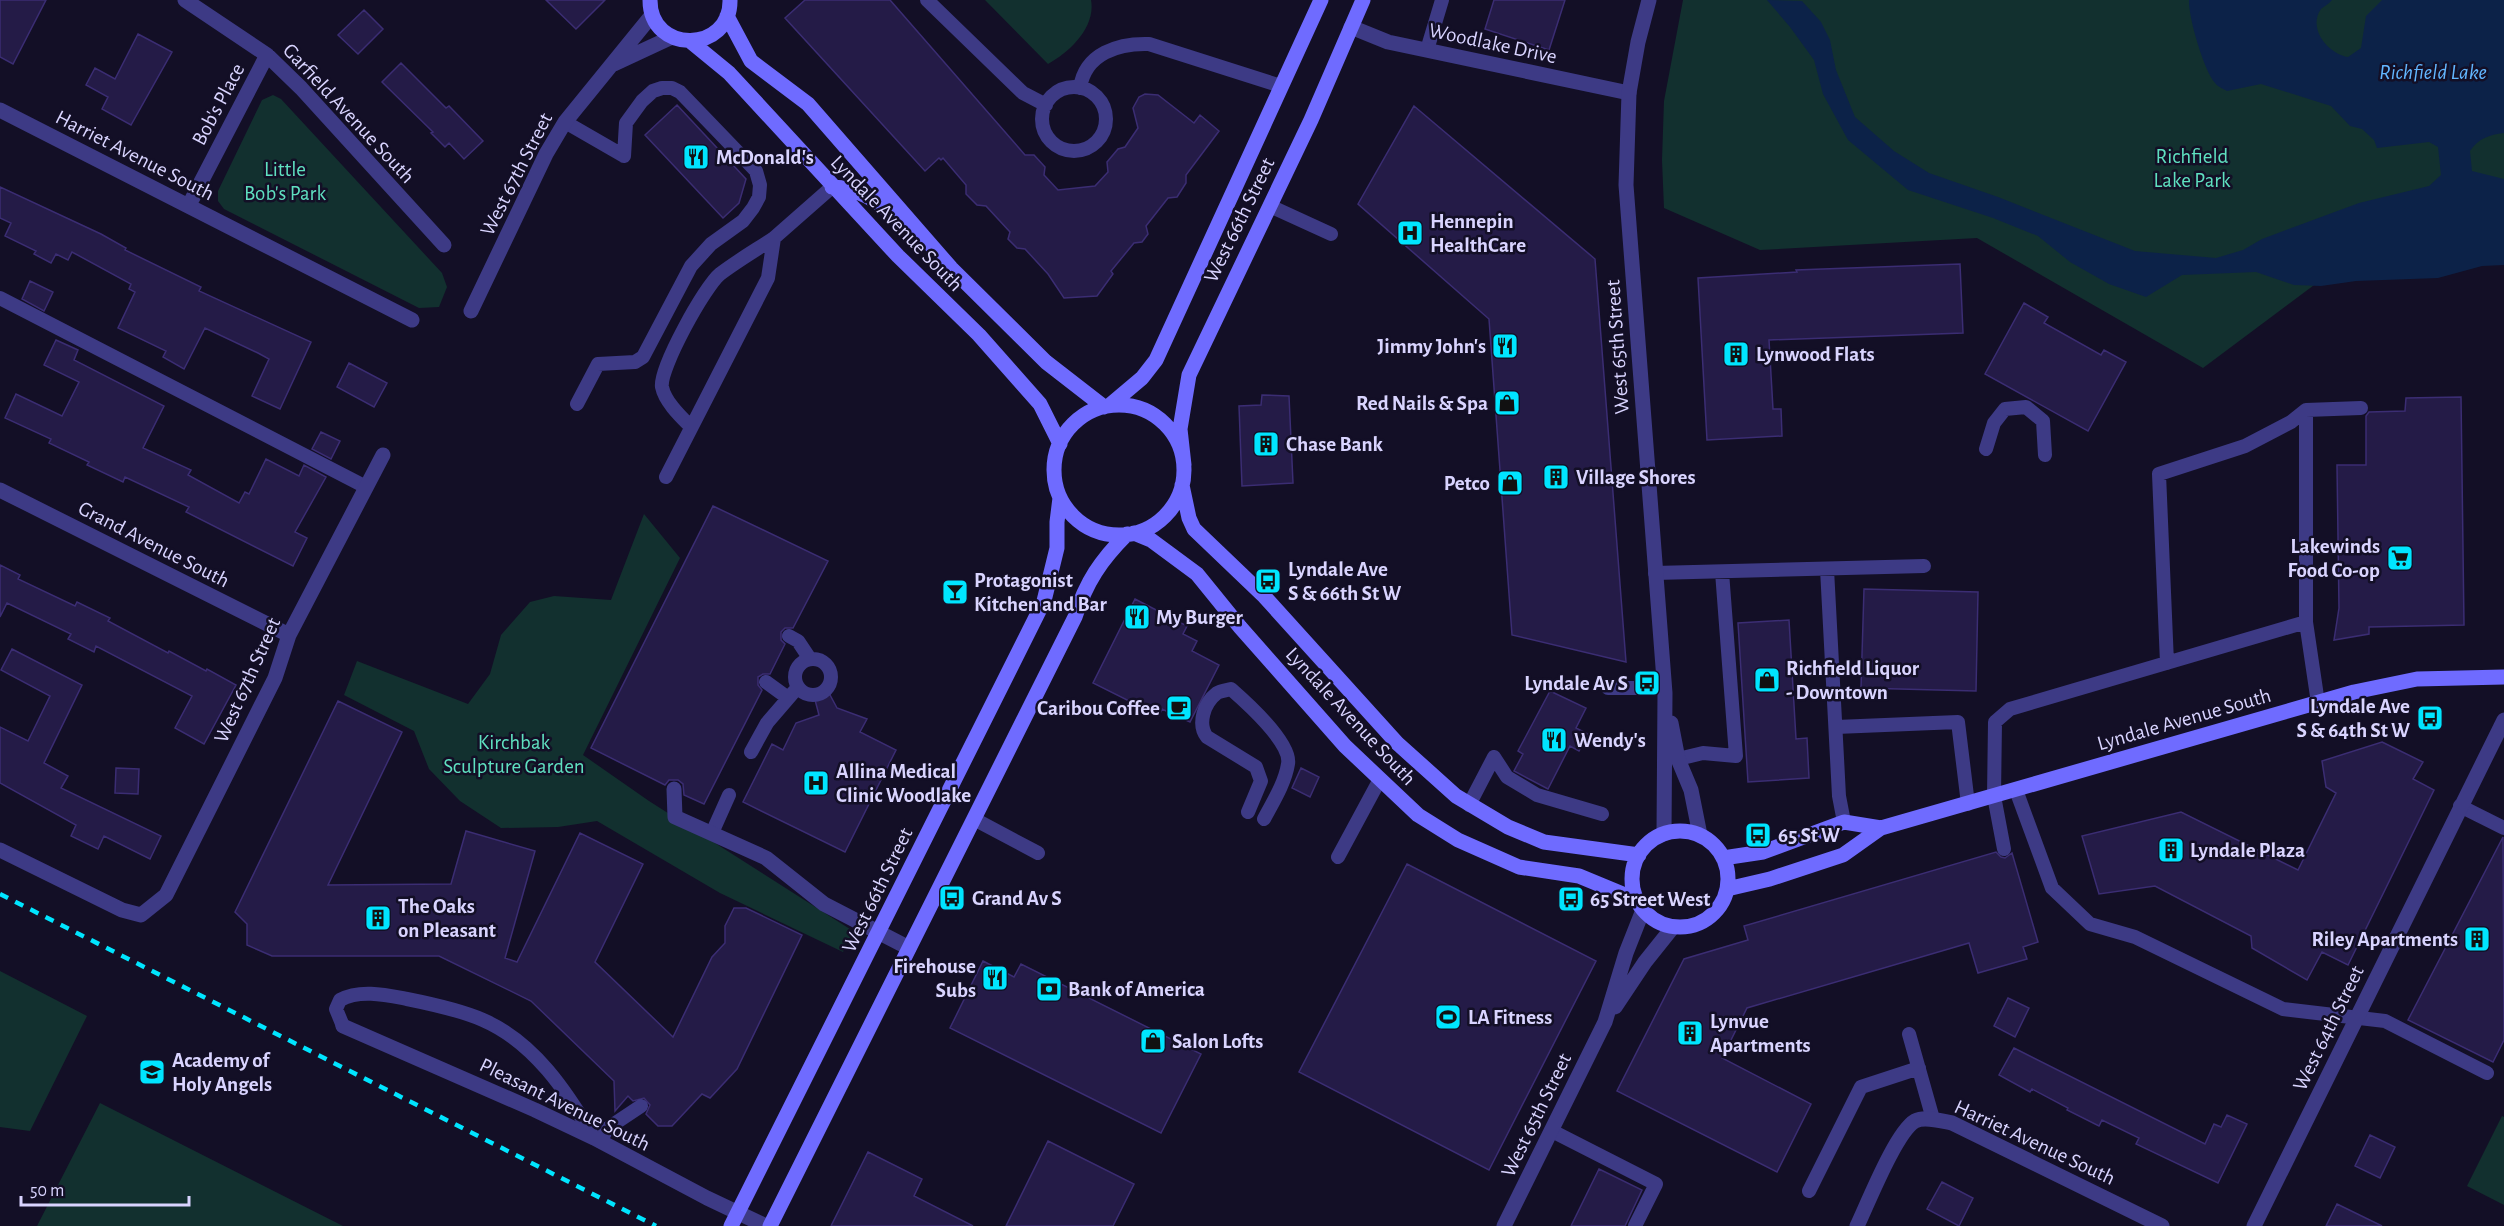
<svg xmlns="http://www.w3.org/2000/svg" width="2504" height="1226" viewBox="0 0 2504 1226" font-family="'Alegreya Sans',sans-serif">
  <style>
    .green { fill: #12302f }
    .water { fill: #0c2248 }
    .building { fill: #241b47; stroke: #3b2d73; stroke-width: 1.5 }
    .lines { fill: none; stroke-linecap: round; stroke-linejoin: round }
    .service { stroke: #3d3a85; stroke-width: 14 }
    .minor { stroke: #3d3a85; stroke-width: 15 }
    .tertiary { stroke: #3d3a85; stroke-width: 15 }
    .secondary { stroke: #6f6bff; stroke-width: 15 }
    .rail { stroke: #00e5ff; stroke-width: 4.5; stroke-dasharray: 9 8; stroke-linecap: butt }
    .labels { text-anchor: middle; stroke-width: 5; stroke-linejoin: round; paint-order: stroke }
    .street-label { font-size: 21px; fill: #d9d4ff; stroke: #130f26 }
    .park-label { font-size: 21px; fill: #5fe0c0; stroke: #130f26 }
    .poi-label { font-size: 21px; font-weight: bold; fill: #d9d4ff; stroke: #130f26; text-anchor: start }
    .water-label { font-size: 22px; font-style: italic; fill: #62b6ff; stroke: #130f26 }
  </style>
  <rect width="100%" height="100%" fill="#130f26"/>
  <path class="green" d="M985 0H1091C1096 27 1070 52 1048 64Z
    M1683 0H2504V202L2444 188 2203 368 1977 238 1760 250 1664 208 1662 160 1664 101Z
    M273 95 281 99 442 273 447 287 439 307 419 308 224 209 218 201V191L262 100Z
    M644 514 680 558 583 755 649 801 853 931 843 952 720 893 597 821 558 827 501 828 460 801 429 769 414 731 344 695 357 661 468 704 490 674 501 635 530 602 554 596 611 600Z
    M0 971 87 1016 30 1131 0 1127Z
    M100 1103 343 1226H37Z
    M2502 1116 2504 1117V1205L2467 1186Z"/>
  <path class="water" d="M1767 0 1802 1 1821 22 1830 40 1836 70 1855 117 1894 151 1929 173 1998 197 2135 251 2216 258 2243 250 2262 239 2359 203 2429 186 2441 175 2438 147 2429 142 2377 148 2374 140 2362 129 2350 126 2331 106 2261 84 2227 91C2224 89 2218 87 2215 83 2204 71 2188 16 2189 0H2332C2329 4 2324 6 2321 9 2307 29 2329 54 2348 57L2361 48 2366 16 2382 0H2504V133C2489 135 2479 138 2470 151L2472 171 2504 179V265L2482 266 2438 278 2356 281 2321 286 2294 285 2256 272 2182 275 2146 297 2109 284 2070 262 2038 236 1993 218 1908 190 1848 140 1823 94 1814 60 1790 27Z"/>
  <path class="building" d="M0 0H46L13 64 0 57Z
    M546 0H605L576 29Z
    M805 0H890L1025 155H1034L1045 167 1044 175 1058 190 1095 186 1108 172 1107 162 1118 149 1125 147 1138 128 1133 108 1139 97 1145 94 1158 95 1194 123 1200 115 1219 131 1186 175V183L1177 197 1168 198 1146 226 1148 234 1142 242 1134 243 1111 271 1113 274 1097 296 1064 298 1048 274 1025 249 1017 248 1008 239 1010 232 986 206 977 205 966 194V185L943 158 941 160 939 158 925 171 785 18Z
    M1494 0H1565L1549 50 1485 29Z
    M364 10 383 29 358 54 338 35Z
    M138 34 172 52 131 125 102 109 108 97 86 85 95 68 115 79Z
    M401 63 446 108 449 106 483 141 464 159 449 143 445 147 431 133 433 132 382 82Z
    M677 105 746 179 739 203 723 218 645 135Z
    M1414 106 1595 259 1626 662 1512 635 1489 319 1358 204Z
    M0 187 101 234 126 248 125 250 201 287 199 291 311 342 280 409 252 396 269 359 258 353 205 328 184 369 163 357 166 351 118 328 135 292 129 289 131 284 72 252 68 260 56 254 51 263 34 254 36 251 5 236 11 223 0 218Z
    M1960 264 1963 333 1769 340 1773 409H1781L1782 436 1707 440 1698 278 1797 272 1796 270Z
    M30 281 53 292 44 311 22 299Z
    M2024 303 2048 317 2044 323 2101 355 2104 350 2126 362 2088 431 1985 374Z
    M56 340 78 350 74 360 164 406 143 448 191 470 188 475 239 503 245 492 249 494 266 459 299 476 304 465 326 477 295 532 307 538 293 566 186 512 189 507 125 477 123 482 87 465 89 462 49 443 51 439 5 418 16 394 62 416 79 382 44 365Z
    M349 363 387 383 374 407 337 387Z
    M1262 395 1289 396 1293 483 1242 486 1239 406 1261 405Z
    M2461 397 2464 625 2369 627V634L2334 640 2339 608 2337 465H2366V416L2369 412 2405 411 2406 398Z
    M321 432 340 441 331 459 312 449Z
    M713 506 828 561 793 628H785L781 632V640L785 644 770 674H763L758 677V685L762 690 704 804 684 795 683 784 678 780H669L665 785 591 748Z
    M0 565 20 575 18 579 75 606 77 602 110 618 108 621 168 653 169 651 206 671 207 669 236 685 204 744 175 728 192 696 96 646 94 652 68 639 71 634 7 603 0 617Z
    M1864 589 1978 592 1976 691 1861 688Z
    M1135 599 1187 626 1183 634 1197 641 1192 651 1219 665 1190 722 1162 709 1159 716 1093 683Z
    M1789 620 1796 739 1807 738 1809 778 1748 782 1738 623Z
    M12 649 82 685 44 763 68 776 61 788 161 836 150 859 104 836 98 849 71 836 76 825 0 783V727L28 741 50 696 1 670Z
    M1550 691 1586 708 1576 728 1588 734 1579 751 1570 746 1548 789 1514 771 1523 754 1518 751Z
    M829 693 837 708 867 719 860 732 896 750 845 852 743 802 772 744 783 750 796 723 819 715 814 696Z
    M338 701 402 732 328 885 451 884 466 831 535 851 505 958 517 962 580 833 643 864 595 962 673 1037 712 957 725 943V926L734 908H746L802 935 737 1069 710 1098 702 1094 672 1126H658L646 1114 650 1105 644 1098 633 1101 628 1096 615 1111 614 1081 531 1001 439 956H272L247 945V924L235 912Z
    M2382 742 2423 762 2413 779 2434 790 2348 965 2322 952 2307 980 2252 948 2251 936 2155 886 2099 894 2082 836 2181 812 2298 870 2336 793 2326 787 2322 761Z
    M116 768 139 769 138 794 115 793Z
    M1301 768 1319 777 1310 797 1292 788Z
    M2503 837 2504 1040 2493 1062 2408 1020Z
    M1996 852 2001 857 2005 858 2012 853 2038 942 2023 947 2027 959 1978 973 1969 943 1747 1008 1722 1058 1811 1104 1777 1172 1617 1091 1684 959 1748 940 1744 926Z
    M1407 864 1596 961 1489 1170 1299 1072Z
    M983 961 1014 977 1021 964 1201 1054 1161 1133 950 1028Z
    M2008 998 2029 1008 2015 1037 1994 1026Z
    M2014 1048 2205 1144 2214 1124 2221 1127 2227 1115 2247 1124 2218 1183 2136 1144 2139 1138 2102 1120 2099 1126 2067 1110 2068 1108 2032 1089 2030 1092 1999 1075Z
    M2370 1135 2395 1147 2380 1178 2355 1166Z
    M1048 1141 1134 1184 1113 1226H1006Z
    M868 1152 922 1179 914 1196 973 1226H831Z
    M1599 1169 1642 1190 1625 1226H1571Z
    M1942 1182 1973 1198 1959 1226 1927 1209Z
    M2337 1204 2382 1226H2326Z"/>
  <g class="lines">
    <path class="service" d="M927 0 1023 93 1046 105
      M1427 50 1442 0
      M1042 119a32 32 0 1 1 64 0a32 32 0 1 1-64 0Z
      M1080 88C1085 53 1119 43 1149 44L1281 86
      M565 122 624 156
      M1270 206 1331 234
      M0 298 366 487
      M577 404 598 364 635 362 643 357 691 266 711 244 743 221 753 208 759 197 760 185 756 171 680 92 672 88H662L653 91 642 101 626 123 624 156
      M2306 410V622L2318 703
      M691 427C681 417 665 402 662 387 659 369 705 286 720 274 737 261 756 250 774 238
      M1986 449 1994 423 2005 409 2026 407 2043 421 2045 455
      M666 477 768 278 774 238 832 187
      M1827 569 1839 796 1844 822
      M1655 573 1924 566
      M789 636 798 641 810 659
      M795 677a18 18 0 1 1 36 0a18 18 0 1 1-36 0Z
      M2167 663 2159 474 2245 446 2291 422 2306 410 2361 408
      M766 682 788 698
      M1608 688H1639L1664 684
      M1836 727 1958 722 1968 804
      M751 752 767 723 798 687
      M1494 757 1507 777 1537 795 1602 814
      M1678 759 1703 753 1736 756 1722 572
      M2016 790 2052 888 2090 924 2135 937 2283 1009 2385 1021 2487 1073
      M1469 805 1494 757
      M2460 806 2504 828
      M1248 812 1261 781 1256 767 1207 737C1197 724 1204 703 1217 693 1220 691 1227 690 1231 689 1247 703 1292 743 1288 764 1285 783 1273 802 1264 819
      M974 819 1038 853
      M712 833 729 795
      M2004 849 1994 796 1995 722 2010 709 2306 622
      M1338 857 1379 781
      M343 1026 336 1009 340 1000C360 989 386 995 407 999 432 1004 460 1010 483 1020 534 1042 567 1092 594 1138
      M1909 1034 1933 1119
      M1552 1131 1656 1184 1635 1226
      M600 1141 608 1128 641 1106
      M1809 1191 1861 1087 1919 1068"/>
    <path class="minor" d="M185 0 267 55 301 88 444 245
      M1351 27 1388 42 1629 93
      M614 64 672 37
      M0 110 412 320
      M189 205 267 55
      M471 311 546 154 565 122 652 15
      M0 490 289 635
      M674 789 675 817 766 858 824 904 909 948
      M0 850 122 910 141 915 166 895 275 678 289 635 383 455
      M343 1026 535 1110 594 1138 707 1198 766 1226
      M1857 1226C1868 1203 1896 1132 1915 1121 1925 1116 1941 1121 1952 1123L2162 1226
      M2254 1226 2504 720"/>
    <path class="tertiary" d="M1649 0 1638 42 1629 93 1626 185 1665 693 1664 834
      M1671 723 1678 759 1691 790 1700 835
      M1615 1007 1645 962 1673 927
      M1504 1226 1605 1022 1626 953 1643 910"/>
    <path class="secondary" d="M650 0C650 55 731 53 730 0
      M727 16 751 61 808 104 951 268 1046 362 1104 407
      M690 41 729 73 898 256 979 335 1040 404 1060 444
      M832 187C863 188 881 205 905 223
      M1110 405 1142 378 1156 360 1321 0
      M1054 470a65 65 0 1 1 130 0a65 65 0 1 1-130 0Z
      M1184 465 1180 429 1189 375 1311 120 1363 0
      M1182 485 1189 518 1194 529 1263 595 1397 743 1456 796 1508 827 1544 842 1639 855
      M1134 533 1151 540 1197 574 1240 627 1345 746 1418 815 1458 840 1519 867 1579 876 1637 900
      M1632 879a48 48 0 1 1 96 0a48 48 0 1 1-96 0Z
      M1723 858 1763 852 1844 822 1881 828
      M1727 889 1770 879 1843 855 1881 828 2354 692 2417 679 2504 677
      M731 1226 1044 601 1057 548V522L1060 498
      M770 1226 1075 617C1086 582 1101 560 1127 534"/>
    <path class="rail" d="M0 894 656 1226"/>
  </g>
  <defs>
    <symbol id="restaurant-square" viewBox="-11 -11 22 22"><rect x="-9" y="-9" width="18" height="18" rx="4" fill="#00e5ff" stroke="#130f26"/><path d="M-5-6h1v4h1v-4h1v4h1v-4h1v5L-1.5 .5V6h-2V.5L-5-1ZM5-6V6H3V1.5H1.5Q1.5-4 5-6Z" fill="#111"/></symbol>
    <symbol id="hospital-square" viewBox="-11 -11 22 22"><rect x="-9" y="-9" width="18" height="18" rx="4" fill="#00e5ff" stroke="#130f26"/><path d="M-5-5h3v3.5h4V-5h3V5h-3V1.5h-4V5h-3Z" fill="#111"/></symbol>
    <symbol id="building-square" viewBox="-11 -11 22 22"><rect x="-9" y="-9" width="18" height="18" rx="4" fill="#00e5ff" stroke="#130f26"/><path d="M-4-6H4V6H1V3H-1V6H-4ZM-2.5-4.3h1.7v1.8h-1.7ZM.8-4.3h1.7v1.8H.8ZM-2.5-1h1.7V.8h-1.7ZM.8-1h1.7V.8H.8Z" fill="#111"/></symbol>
    <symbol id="shop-square" viewBox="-11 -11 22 22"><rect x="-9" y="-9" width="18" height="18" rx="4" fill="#00e5ff" stroke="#130f26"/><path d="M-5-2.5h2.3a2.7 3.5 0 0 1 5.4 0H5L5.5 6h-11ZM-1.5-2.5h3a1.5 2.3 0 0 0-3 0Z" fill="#111"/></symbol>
    <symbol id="supermarket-square" viewBox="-11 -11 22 22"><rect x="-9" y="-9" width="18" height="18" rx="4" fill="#00e5ff" stroke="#130f26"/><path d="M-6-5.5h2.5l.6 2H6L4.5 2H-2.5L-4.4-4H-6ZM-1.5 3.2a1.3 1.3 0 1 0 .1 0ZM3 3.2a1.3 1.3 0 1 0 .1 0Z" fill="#111"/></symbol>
    <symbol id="bus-square" viewBox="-11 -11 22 22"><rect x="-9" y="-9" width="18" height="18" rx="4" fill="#00e5ff" stroke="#130f26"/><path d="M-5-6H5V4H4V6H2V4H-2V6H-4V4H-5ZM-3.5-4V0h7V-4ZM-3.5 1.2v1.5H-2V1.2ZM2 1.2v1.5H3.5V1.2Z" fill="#111"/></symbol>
    <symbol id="bar-square" viewBox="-11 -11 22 22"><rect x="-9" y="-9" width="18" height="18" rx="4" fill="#00e5ff" stroke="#130f26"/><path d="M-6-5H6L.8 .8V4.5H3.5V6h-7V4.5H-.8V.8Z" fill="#111"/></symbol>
    <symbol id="cafe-square" viewBox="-11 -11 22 22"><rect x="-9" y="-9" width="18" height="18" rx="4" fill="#00e5ff" stroke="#130f26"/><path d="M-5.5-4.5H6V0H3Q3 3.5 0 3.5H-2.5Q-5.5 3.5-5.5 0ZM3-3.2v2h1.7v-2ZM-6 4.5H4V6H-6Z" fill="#111"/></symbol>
    <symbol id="bank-square" viewBox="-11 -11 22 22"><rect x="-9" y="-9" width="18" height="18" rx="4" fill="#00e5ff" stroke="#130f26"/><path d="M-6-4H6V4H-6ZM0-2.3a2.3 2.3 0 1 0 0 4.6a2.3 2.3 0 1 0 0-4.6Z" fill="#111"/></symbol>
    <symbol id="stadium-square" viewBox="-11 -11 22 22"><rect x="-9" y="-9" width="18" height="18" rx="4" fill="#00e5ff" stroke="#130f26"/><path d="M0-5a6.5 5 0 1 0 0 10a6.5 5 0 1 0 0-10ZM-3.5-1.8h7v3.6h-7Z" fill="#111"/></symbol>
    <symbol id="school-square" viewBox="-11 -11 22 22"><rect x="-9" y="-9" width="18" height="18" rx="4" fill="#00e5ff" stroke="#130f26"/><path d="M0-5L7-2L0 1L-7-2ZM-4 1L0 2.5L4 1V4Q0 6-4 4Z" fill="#111"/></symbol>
  </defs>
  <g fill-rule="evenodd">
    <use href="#restaurant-square" x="681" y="142" width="30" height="30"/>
    <use href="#hospital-square" x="1395" y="218" width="30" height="30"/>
    <use href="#restaurant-square" x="1490" y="331" width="30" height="30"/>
    <use href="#building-square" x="1721" y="339" width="30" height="30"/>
    <use href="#shop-square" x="1492" y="388" width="30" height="30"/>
    <use href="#building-square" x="1251" y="429" width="30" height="30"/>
    <use href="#building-square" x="1541" y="462" width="30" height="30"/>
    <use href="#shop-square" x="1495" y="468" width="30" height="30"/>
    <use href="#supermarket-square" x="2385" y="543" width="30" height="30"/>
    <use href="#bus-square" x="1253" y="566" width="30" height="30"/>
    <use href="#bar-square" x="940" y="577" width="30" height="30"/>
    <use href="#restaurant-square" x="1122" y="602" width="30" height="30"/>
    <use href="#shop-square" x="1752" y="665" width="30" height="30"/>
    <use href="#bus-square" x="1632" y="668" width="30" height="30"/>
    <use href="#cafe-square" x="1164" y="693" width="30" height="30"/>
    <use href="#bus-square" x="2415" y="703" width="30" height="30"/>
    <use href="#restaurant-square" x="1539" y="725" width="30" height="30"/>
    <use href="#hospital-square" x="801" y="768" width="30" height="30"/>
    <use href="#bus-square" x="1743" y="820" width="30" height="30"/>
    <use href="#building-square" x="2156" y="835" width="30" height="30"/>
    <use href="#bus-square" x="937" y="883" width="30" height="30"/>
    <use href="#bus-square" x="1556" y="884" width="30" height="30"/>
    <use href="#building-square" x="363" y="903" width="30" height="30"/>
    <use href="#building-square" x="2462" y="924" width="30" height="30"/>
    <use href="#restaurant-square" x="980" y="963" width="30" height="30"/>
    <use href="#bank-square" x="1034" y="974" width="30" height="30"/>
    <use href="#stadium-square" x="1433" y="1002" width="30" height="30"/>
    <use href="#building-square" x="1675" y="1018" width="30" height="30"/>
    <use href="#shop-square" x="1138" y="1026" width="30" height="30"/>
    <use href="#school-square" x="137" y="1057" width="30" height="30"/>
  </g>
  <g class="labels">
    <g class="street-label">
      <text transform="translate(1493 43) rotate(12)" y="7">Woodlake Drive</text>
      <text transform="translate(218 104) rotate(-62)" y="7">Bob's Place</text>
      <text transform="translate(349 113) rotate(47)" y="7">Garfield Avenue South</text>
      <text transform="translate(135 155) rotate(27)" y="7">Harriet Avenue South</text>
      <text transform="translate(516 174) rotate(-63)" y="7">West 67th Street</text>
      <text transform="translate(1239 220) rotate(-64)" y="7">West 66th Street</text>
      <text transform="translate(897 223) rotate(46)" y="7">Lyndale Avenue South</text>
      <text transform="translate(1617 347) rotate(-94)" y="7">West 65th Street</text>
      <text transform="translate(154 544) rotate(27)" y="7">Grand Avenue South</text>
      <text transform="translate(247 680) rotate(-66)" y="7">West 67th Street</text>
      <text transform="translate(1351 716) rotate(47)" y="7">Lyndale Avenue South</text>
      <text transform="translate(2184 719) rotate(-16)" y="7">Lyndale Avenue South</text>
      <text transform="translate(877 890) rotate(-64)" y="7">West 66th Street</text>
      <text transform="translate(2328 1028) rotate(-64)" y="7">West 64th Street</text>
      <text transform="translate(565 1104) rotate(26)" y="7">Pleasant Avenue South</text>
      <text transform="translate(1536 1115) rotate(-64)" y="7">West 65th Street</text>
      <text transform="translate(2035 1142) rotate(25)" y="7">Harriet Avenue South</text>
    </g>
    <g class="park-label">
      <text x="2192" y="163">Richfield<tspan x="2192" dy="24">Lake Park</tspan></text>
      <text x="285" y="176">Little<tspan x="285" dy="24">Bob's Park</tspan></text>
      <text x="514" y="749">Kirchbak<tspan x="514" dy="24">Sculpture Garden</tspan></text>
    </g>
    <g class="poi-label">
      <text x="716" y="164">McDonald's</text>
      <text x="1430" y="228">Hennepin<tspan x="1430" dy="24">HealthCare</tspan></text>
      <text x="1486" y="353" text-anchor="end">Jimmy John's</text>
      <text x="1756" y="361">Lynwood Flats</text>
      <text x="1488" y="410" text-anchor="end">Red Nails &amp; Spa</text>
      <text x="1286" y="451">Chase Bank</text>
      <text x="1576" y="484">Village Shores</text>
      <text x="1490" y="490" text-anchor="end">Petco</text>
      <text x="2380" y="553" text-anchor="end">Lakewinds<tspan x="2380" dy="24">Food Co-op</tspan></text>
      <text x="1288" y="576">Lyndale Ave<tspan x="1288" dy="24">S &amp; 66th St W</tspan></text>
      <text x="974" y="587">Protagonist<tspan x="974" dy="24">Kitchen and Bar</tspan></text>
      <text x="1156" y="624">My Burger</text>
      <text x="1786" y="675">Richfield Liquor<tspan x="1786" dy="24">- Downtown</tspan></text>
      <text x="1628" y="690" text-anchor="end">Lyndale Av S</text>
      <text x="2410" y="713" text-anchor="end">Lyndale Ave<tspan x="2410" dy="24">S &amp; 64th St W</tspan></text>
      <text x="1160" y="715" text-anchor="end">Caribou Coffee</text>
      <text x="1574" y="747">Wendy's</text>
      <text x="836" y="778">Allina Medical<tspan x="836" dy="24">Clinic Woodlake</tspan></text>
      <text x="1778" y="842">65 St W</text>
      <text x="2190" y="857">Lyndale Plaza</text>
      <text x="972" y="905">Grand Av S</text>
      <text x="1590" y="906">65 Street West</text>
      <text x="398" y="913">The Oaks<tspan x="398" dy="24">on Pleasant</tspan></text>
      <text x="2458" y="946" text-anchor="end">Riley Apartments</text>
      <text x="976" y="973" text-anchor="end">Firehouse<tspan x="976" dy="24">Subs</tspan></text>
      <text x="1068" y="996">Bank of America</text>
      <text x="1468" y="1024">LA Fitness</text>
      <text x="1710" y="1028">Lynvue<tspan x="1710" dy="24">Apartments</tspan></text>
      <text x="1172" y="1048">Salon Lofts</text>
      <text x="172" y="1067">Academy of<tspan x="172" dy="24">Holy Angels</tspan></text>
    </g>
    <g class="water-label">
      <text x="2433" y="79">Richfield Lake</text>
    </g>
  </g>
  <path d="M21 1196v9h168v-9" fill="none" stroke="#d9d4ff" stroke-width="3"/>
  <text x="30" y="1196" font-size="18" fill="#d9d4ff" stroke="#130f26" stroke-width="4.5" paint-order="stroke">50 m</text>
</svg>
